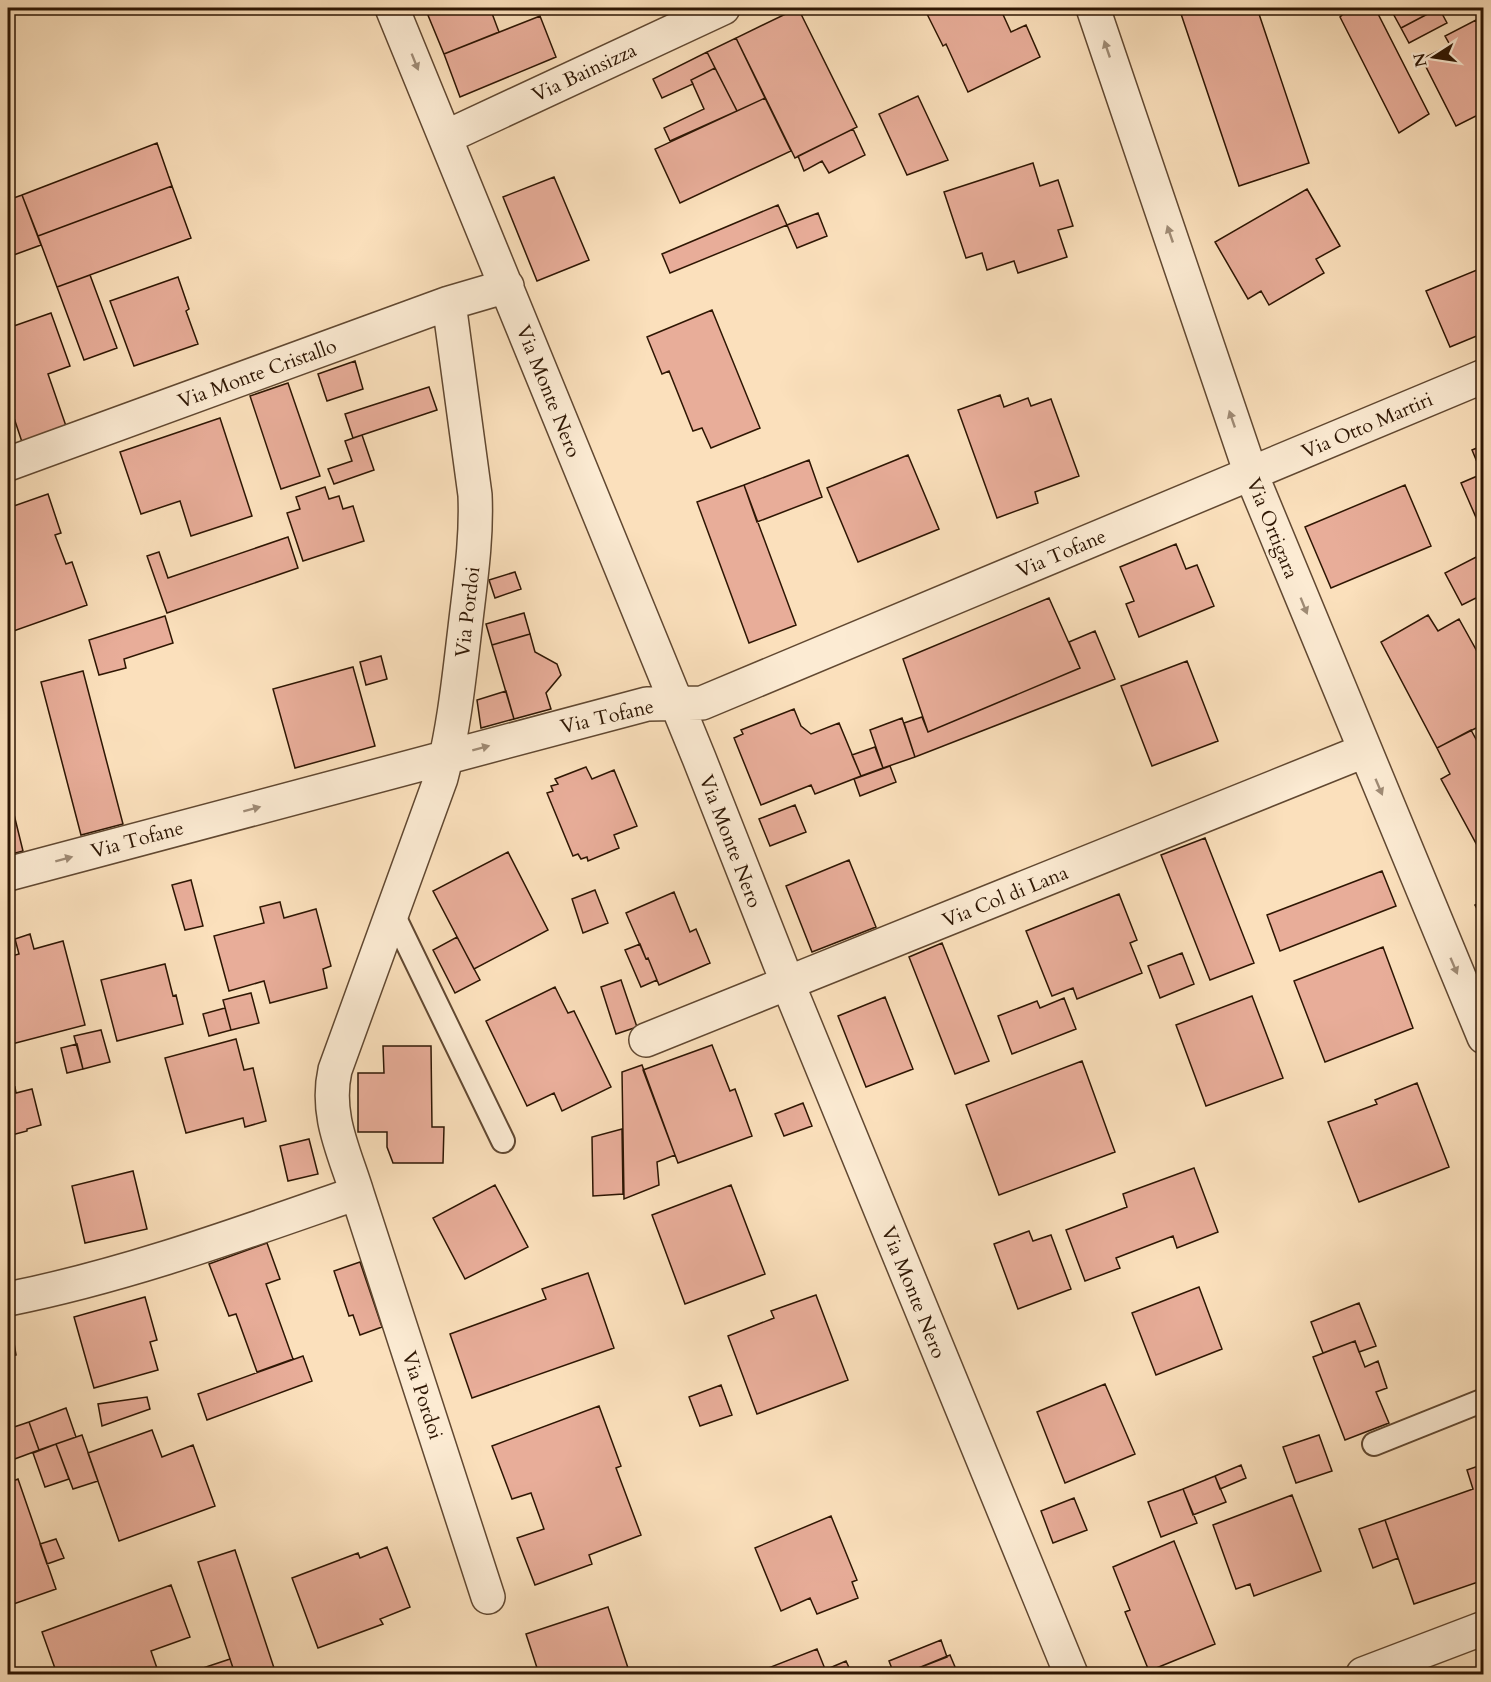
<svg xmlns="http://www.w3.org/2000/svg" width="1491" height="1682" viewBox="0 0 1491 1682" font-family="Cardo,serif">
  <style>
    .building { fill: #e8ad99; stroke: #2e1603; stroke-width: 1.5 }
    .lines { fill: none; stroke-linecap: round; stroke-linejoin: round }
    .service-casing { stroke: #614831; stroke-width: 26 }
    .minor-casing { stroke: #614831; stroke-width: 36 }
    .service { stroke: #fcebd3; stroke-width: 22 }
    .minor { stroke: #fcebd3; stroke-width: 33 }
    .oneway { fill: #9f8b75 }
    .labels { text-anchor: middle; stroke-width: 5; stroke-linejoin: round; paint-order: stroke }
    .street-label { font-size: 20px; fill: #2e1603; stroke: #fcebd3 }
  </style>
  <rect width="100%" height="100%" fill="#fbe0bc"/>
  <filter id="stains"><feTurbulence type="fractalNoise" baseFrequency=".00333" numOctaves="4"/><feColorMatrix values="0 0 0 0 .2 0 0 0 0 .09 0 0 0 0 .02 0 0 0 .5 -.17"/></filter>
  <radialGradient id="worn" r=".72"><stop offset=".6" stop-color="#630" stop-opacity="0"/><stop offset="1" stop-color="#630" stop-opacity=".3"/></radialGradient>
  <path class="building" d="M425 8H490L499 32 444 54Z
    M798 8 857 127 795 158 736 38Z
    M942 8H1000L1011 32 1026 25 1040 57 968 92 946 44 943 46 927 14Z
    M1179 8H1257L1309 163 1239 186Z
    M1338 8H1375L1429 114 1399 133 1340 17 1342 15Z
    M1390 8H1439L1401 28Z
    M1439 8 1447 23 1409 43 1401 28Z
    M540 16 556 57 460 97 444 54Z
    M1476 20 1484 35V112L1456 126 1422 59 1450 45 1445 36Z
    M736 38 765 98 737 111 707 52Z
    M707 52 715 68 691 80 693 84 662 98 653 79Z
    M715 68 737 111 670 141 664 128 704 109 691 80Z
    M918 96 948 160 907 175 879 114Z
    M765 98 791 151 680 203 655 149Z
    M853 129 865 155 829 173 822 161 804 171 798 156Z
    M157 143 172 186 38 236 22 195Z
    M1033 163 1040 186 1058 180 1073 226 1058 230 1067 257 1018 273 1014 261 987 270 982 253 966 258 944 192Z
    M554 177 589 260 537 281 503 197Z
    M172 186 191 238 57 287 38 236Z
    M1307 189 1340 246 1316 259 1324 273 1269 305 1261 291 1248 299 1215 242Z
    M22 195 41 245 11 256 8 248V200Z
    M778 205 787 225 670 273 662 254Z
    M818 213 827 236 797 248 787 225Z
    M1484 267V333L1450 347 1426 291Z
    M90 275 117 348 84 360 57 287Z
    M178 277 189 309 186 311 198 344 134 366 110 301Z
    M712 310 760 428 711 448 702 428 693 431 669 371 662 374 647 337Z
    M51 313 70 366 48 374 66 426 22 442 8 400V349L12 348 8 328Z
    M355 361 363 389 327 401 318 374Z
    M288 383 320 476 281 489 250 396Z
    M429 387 437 410 353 438 345 414Z
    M1000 395 1004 407 1028 398 1031 406 1051 399 1079 476 1035 492 1038 503 997 518 958 410Z
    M220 418 252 516 191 536 180 501 141 514 120 452Z
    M362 435 374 470 334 484 328 469 352 461 345 441Z
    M1484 445V520L1478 522 1461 483 1482 474 1472 450Z
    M908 455 939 529 858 562 827 488Z
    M809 460 822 497 757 522 744 485Z
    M744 485 796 625 749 643 697 502Z
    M1405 485 1431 546 1331 588 1305 527Z
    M325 487 329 499 339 496 343 509 353 506 364 541 303 561 287 513 300 509 296 497Z
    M48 494 61 533 55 535 66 564 72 562 87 605 8 633V508Z
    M288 537 298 568 167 613 147 556 159 552 168 578Z
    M1176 544 1186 569 1197 565 1214 606 1139 637 1126 604 1134 601 1120 567Z
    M1484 553V594L1462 605 1445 573Z
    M515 572 521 589 495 598 489 580Z
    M1049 598 1080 668 928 732 903 659Z
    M524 613 530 634 492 645 486 624Z
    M1428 615 1438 631 1459 619 1484 664V724L1437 748 1381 642Z
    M165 616 173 643 124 659 126 668 99 675 89 640Z
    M1095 631 1115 679 915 757 904 723 922 717 928 732 1080 668 1069 642Z
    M530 634 535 652 557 664 561 675 546 693 551 709 514 719 492 645Z
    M381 656 387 679 366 685 360 662Z
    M1187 661 1218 741 1152 766 1121 686Z
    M353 667 375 746 295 768 273 689Z
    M83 671 123 824 81 835 41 682Z
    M506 691 514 719 481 728 477 700Z
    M794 709 801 726 811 734 839 723 861 776 815 794 811 785 761 805 734 738 743 734 741 730Z
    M902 718 915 757 883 768 870 730Z
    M1471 730 1484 754V845L1478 847 1441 779 1450 774 1437 748Z
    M875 747 883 768 861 776 852 755Z
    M890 766 896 782 860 796 854 779Z
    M586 767 592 779 614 770 637 826 614 835 619 848 588 861 587 857 581 859 578 854 573 856 547 793 553 791 551 786 558 784 555 779Z
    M8 790 23 851 8 855Z
    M795 805 806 832 770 846 759 819Z
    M1205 838 1254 963 1210 980 1161 855Z
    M508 852 548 930 474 969 433 891Z
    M849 860 876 927 812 952 786 886Z
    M1382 871 1396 906 1280 951 1267 915Z
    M191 880 203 926 185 930 172 885Z
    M595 890 608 923 583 933 572 899Z
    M674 892 690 932 696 929 710 963 659 985 648 958 646 959 626 913Z
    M1119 894 1137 940 1130 943 1142 973 1077 999 1073 988 1052 996 1026 931Z
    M1484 900V922L1475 905Z
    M280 902 284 918 316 909 331 966 323 969 327 988 270 1003 264 981 229 991 214 936 264 923 260 907Z
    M30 934 34 949 63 941 85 1025 8 1045V957L19 954 15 939Z
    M457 937 480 980 455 993 433 950Z
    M942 943 989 1061 955 1074 909 957Z
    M640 944 646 959 648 958 657 980 641 987 625 950Z
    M1383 947 1413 1028 1325 1062 1294 981Z
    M1182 953 1194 984 1160 998 1148 966Z
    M165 964 173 996 176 995 183 1024 117 1041 101 980Z
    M621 980 637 1027 616 1034 601 987Z
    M555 987 568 1013 574 1011 611 1087 562 1111 554 1093 527 1106 486 1021Z
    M251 993 259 1023 231 1030 223 1000Z
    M1252 996 1283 1078 1206 1106 1176 1025Z
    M885 997 913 1069 866 1087 838 1016Z
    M1064 998 1076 1029 1012 1054 998 1016 1037 1001 1040 1008Z
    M225 1008 231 1030 209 1036 203 1014Z
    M101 1030 110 1062 83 1069 74 1036Z
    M236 1039 244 1070 253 1068 266 1121 245 1127 243 1118 186 1133 165 1058Z
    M77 1044 83 1069 67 1073 61 1048Z
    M712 1045 730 1091 735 1089 752 1136 678 1163 643 1070Z
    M383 1046H431L432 1127H444L443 1163H393L387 1147V1132H358V1073H384Z
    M1082 1061 1115 1152 999 1195 966 1105Z
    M642 1065 675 1155 657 1162 659 1185 624 1199 622 1072Z
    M1417 1083 1449 1167 1359 1202 1328 1122 1377 1104 1375 1100Z
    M15 1087 16 1093 32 1089 41 1125 27 1129V1131L8 1136V1089Z
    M803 1103 812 1126 784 1136 775 1114Z
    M622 1129 623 1194 593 1196 592 1137Z
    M309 1139 318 1174 288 1181 280 1146Z
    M1194 1168 1218 1232 1177 1248 1173 1236 1116 1258 1120 1268 1085 1281 1066 1230 1127 1207 1123 1194Z
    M133 1171 147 1229 85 1243 72 1186Z
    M495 1185 528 1247 465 1279 433 1218Z
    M731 1185 765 1274 685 1304 652 1215Z
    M1029 1231 1033 1241 1051 1235 1071 1289 1018 1309 994 1244Z
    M267 1243 280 1279 266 1284 293 1359 257 1372 236 1314 229 1316 209 1264Z
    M360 1262 382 1327 360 1335 353 1315 349 1316 334 1271Z
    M588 1273 614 1348 472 1398 450 1334 546 1299 542 1289Z
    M1199 1287 1222 1349 1156 1375 1132 1313Z
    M816 1295 848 1380 757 1414 728 1336 774 1318 771 1311Z
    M145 1297 157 1340 150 1342 158 1370 94 1388 74 1317Z
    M1359 1303 1376 1346 1359 1352 1355 1341 1323 1353 1311 1322Z
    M8 1319H10L16 1355 8 1357Z
    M1355 1341 1365 1367 1378 1361 1387 1388 1376 1392 1389 1423 1345 1440 1313 1357Z
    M303 1356 312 1381 207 1420 198 1394Z
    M1105 1384 1135 1454 1065 1483 1037 1412Z
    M721 1385 732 1415 700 1426 689 1397Z
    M147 1397 150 1409 102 1426 98 1404Z
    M599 1406 621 1466 616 1468 641 1535 589 1555 592 1564 535 1585 517 1538 544 1529 531 1493 512 1499 492 1446Z
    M66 1408 76 1437 39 1450 29 1422Z
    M29 1422 39 1450 12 1460 8 1448V1429Z
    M152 1430 162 1457 193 1445 215 1506 119 1541 88 1453Z
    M82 1435 98 1481 73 1489 56 1444Z
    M1319 1435 1332 1471 1296 1483 1283 1447Z
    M56 1444 69 1479 45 1487 33 1453Z
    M1484 1464V1580L1414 1604 1385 1520 1473 1489 1467 1470Z
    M1241 1465 1246 1478 1220 1489 1215 1476Z
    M1215 1476 1226 1502 1193 1515 1183 1489Z
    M18 1479 56 1589 8 1606V1483Z
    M1183 1489 1197 1523 1161 1537 1148 1502Z
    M1292 1495 1321 1571 1254 1596 1250 1584 1236 1589 1213 1525Z
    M1074 1498 1087 1530 1053 1543 1041 1511Z
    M831 1516 857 1580 852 1582 858 1598 817 1614 810 1598 781 1611 755 1548Z
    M1385 1520 1398 1558 1373 1568 1359 1529Z
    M56 1539 64 1558 47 1564 40 1544Z
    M1174 1541 1215 1644 1149 1671 1125 1612 1130 1610 1113 1567Z
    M387 1547 410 1607 380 1619 383 1624 318 1648 292 1578 358 1553 360 1558Z
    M235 1550 276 1674H235L230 1659 198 1562Z
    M171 1585 190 1637 151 1651 159 1674H57L42 1632Z
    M608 1607 630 1674H539L526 1634Z
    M941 1640 947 1657 903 1674H894L889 1661Z
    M817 1649 827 1674H753Z
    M950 1655 958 1674H907L906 1673Z
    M230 1659 235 1674H205L203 1668Z
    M846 1661 852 1674H827L825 1670Z"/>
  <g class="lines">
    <defs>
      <path id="service" d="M392 912 503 1141
        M1374 1444 1484 1400"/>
      <path id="minor" d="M392 8 699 758 788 984 1071 1674
        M1093 8 1251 474 1484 1037
        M446 137 723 8
        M8 464 449 303 507 286
        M8 874 647 704 702 703 1484 376
        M646 1040 1364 751
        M357 1193C344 1151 325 1115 335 1070L441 778C454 729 459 678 465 628 470 584 477 540 475 495L449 303
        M8 1299C128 1275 242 1233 357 1193L488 1597
        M1363 1674 1484 1628"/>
    </defs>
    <use href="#service" class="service-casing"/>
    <use href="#minor" class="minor-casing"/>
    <use href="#service" class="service"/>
    <use href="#minor" class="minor"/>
  </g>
  <defs><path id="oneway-solid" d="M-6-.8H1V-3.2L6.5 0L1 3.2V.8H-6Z" transform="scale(1.5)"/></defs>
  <g class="oneway">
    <use href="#oneway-solid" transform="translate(1107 49) rotate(-109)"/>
    <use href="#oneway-solid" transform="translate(415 62) rotate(68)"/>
    <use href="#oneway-solid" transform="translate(1170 234) rotate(-109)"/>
    <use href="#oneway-solid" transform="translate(1232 419) rotate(-109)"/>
    <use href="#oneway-solid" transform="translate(1304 606) rotate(68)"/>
    <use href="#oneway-solid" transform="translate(481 748) rotate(-15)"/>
    <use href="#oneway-solid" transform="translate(1379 787) rotate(67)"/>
    <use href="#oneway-solid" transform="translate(252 809) rotate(-15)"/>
    <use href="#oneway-solid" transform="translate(64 859) rotate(-15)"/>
    <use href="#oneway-solid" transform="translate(1454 966) rotate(67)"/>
  </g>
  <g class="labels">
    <g class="street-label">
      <text transform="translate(584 72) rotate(-25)" y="7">Via Bainsizza</text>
      <text transform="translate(257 373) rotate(-20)" y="7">Via Monte Cristallo</text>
      <text transform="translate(549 391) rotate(68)" y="7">Via Monte Nero</text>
      <text transform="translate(1367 425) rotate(-23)" y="7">Via Otto Martiri</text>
      <text transform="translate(1273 528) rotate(68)" y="7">Via Ortigara</text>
      <text transform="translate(1061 553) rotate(-23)" y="7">Via Tofane</text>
      <text transform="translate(467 612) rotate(-83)" y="7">Via Pordoi</text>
      <text transform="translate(607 716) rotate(-13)" y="7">Via Tofane</text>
      <text transform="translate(137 839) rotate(-15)" y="7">Via Tofane</text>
      <text transform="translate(731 841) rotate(69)" y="7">Via Monte Nero</text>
      <text transform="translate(1005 896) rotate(-22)" y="7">Via Col di Lana</text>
      <text transform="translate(914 1292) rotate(68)" y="7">Via Monte Nero</text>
      <text transform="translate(423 1395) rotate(72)" y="7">Via Pordoi</text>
    </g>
  </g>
  <rect width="1491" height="1682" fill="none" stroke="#fbe0bc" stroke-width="30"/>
  <rect x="9" y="9" width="1473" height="1664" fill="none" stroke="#2e1603" stroke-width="3"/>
  <rect x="15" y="15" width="1461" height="1652" fill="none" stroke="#2e1603" stroke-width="1.5"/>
  <g transform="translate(1434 57) rotate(258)" stroke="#fcebd3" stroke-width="4.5" paint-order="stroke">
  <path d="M0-4.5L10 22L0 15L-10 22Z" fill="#2e1603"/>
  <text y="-9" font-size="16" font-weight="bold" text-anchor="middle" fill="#2e1603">N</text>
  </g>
  <rect width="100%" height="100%" filter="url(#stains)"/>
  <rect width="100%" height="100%" fill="url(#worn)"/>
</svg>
